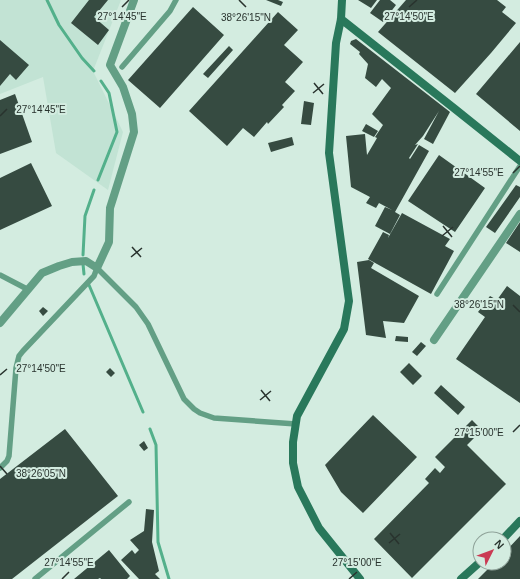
<svg xmlns="http://www.w3.org/2000/svg" width="520" height="579" viewBox="0 0 520 579" font-family="Arial,sans-serif">
  <style>
    .built { fill: #c2e3d4 }
    .lines { fill: none; stroke-linecap: round; stroke-linejoin: round }
    .stream { stroke: #53b08b; stroke-width: 3 }
    .building { fill: #364b41 }
    .lane { stroke: #639f85; stroke-width: 5.5 }
    .street { stroke: #639f85; stroke-width: 8 }
    .secondary { stroke: #29785b; stroke-width: 8 }
    .ticks { fill: none; stroke: #29332e; stroke-width: 1.5 }
    .ticks-label { font-size: 10px; text-anchor: middle; fill: #29332e; stroke: #d3ece0; stroke-width: 4; stroke-linejoin: round; paint-order: stroke }
  </style>
  <rect width="100%" height="100%" fill="#d3ece0"/>
  <path class="built" d="M0 0H121L93 71 123 132 108 190 56 153 43 77 0 94Z"/>
  <g class="lines">
    <path class="stream" d="M47 0 59 25 82 58 94 71
      M98 180 117 132 109 93 101 81
      M83 255 85 216 94 190
      M83 264 84 274
      M89 285 143 412
      M150 429 156 445 158 542 169 579"/>
  </g>
  <path class="building" d="M89 0H108L94 17 109 30 98 45 71 23Z
    M266 0H278L283 2 281 6Z
    M358 0H377L371 8Z
    M380 0H390L396 5 383 22 370 13Z
    M406 0H497L506 7 502 12 516 23 491 53 455 93 378 32Z
    M193 7 224 35 160 108 128 80Z
    M278 12 298 30 284 45 303 62 285 82 295 91 282 105 284 107 268 124 267 122 254 137 243 128 227 146 189 111Z
    M356 39 450 112 433 144 424 139 439 111 423 136 415 145 418 144 409 158 410 159 419 145 429 151 395 212 400 215 390 234 375 226 385 207 392 210 379 203 376 208 366 203 370 197 351 187 346 136 365 134 367 155 377 138 375 137 383 125 372 114 391 88 382 79 376 87 365 78 368 64 359 54 360 52 350 44 351 41Z
    M0 40 29 65 16 80 10 74 0 86Z
    M520 42V131L476 94Z
    M229 46 233 50 208 78 203 74Z
    M15 94 32 142 0 154V100Z
    M304 101 314 103 311 125 301 124Z
    M366 124 378 131 374 137 362 131Z
    M292 137 294 145 271 152 268 143Z
    M439 155 485 188 455 232 408 201Z
    M31 163 52 206 0 230V178Z
    M516 185 520 187V197L495 233 486 227Z
    M402 213 450 239 445 246 454 251 431 294 368 259 383 232 389 235 388 238Z
    M520 222V252L506 243Z
    M369 260 374 263 371 268 419 296 404 323 383 321 386 338 366 335 357 262Z
    M507 286 520 296V403L456 359 485 317 478 312 490 296 497 300Z
    M43 307 48 311 43 316 39 311Z
    M396 336 408 337V342L395 341Z
    M421 342 426 346 417 356 412 352Z
    M409 363 422 376 413 385 400 372Z
    M110 368 115 373 111 377 106 372Z
    M441 385 465 407 458 415 434 393Z
    M373 415 417 457 363 513 341 492 325 465Z
    M472 420 478 426 470 434 474 438 467 445 506 484 412 578 374 539 429 483 425 479 435 468 440 473 445 467 435 457Z
    M65 429 118 496 12 579H0V479Z
    M144 441 148 448 144 451 139 445Z
    M146 509 154 510 152 542 159 571 155 574 160 579H139L121 560 132 550 135 554 139 550 130 540 144 531Z
    M520 536V579H478L494 563H504V553Z
    M109 550 130 576 127 579H101L100 578 98 579H74Z"/>
  <g class="lines">
    <path class="lane" d="M122 67 170 11 176 0
      M0 275 27 289
      M437 294 520 166
      M0 468 7 461 9 456 16 368 19 356 23 351 94 276 97 268 136 307 148 324 184 399 194 409 200 413 214 418 296 424
      M35 579 129 502"/>
    <path class="street" d="M0 323 42 273 59 266 72 262 86 261 97 268 109 242 110 208 134 132 132 114 123 87 110 65 134 0
      M434 340 520 214"/>
    <path class="secondary" d="M342 0 341 19 336 43 329 153 349 301 344 329 297 416 293 442V463L298 487 319 528 360 579
      M341 19 455 109 520 161
      M503 539 520 521
      M461 579 480 562"/>
  </g>
  <path class="ticks" d="M239 0 246 7M122 7 129 0M409 7 417 0M314 83 323 94M313 93 324 84M0 116 7 109M513 173 520 166M443 226 452 237M442 236 453 227M132 247 141 257M131 257 142 248M513 305 520 312M0 375 7 369M261 390 270 401M260 400 271 391M513 432 520 425M0 466 7 474M390 533 399 544M389 543 400 534M62 579 69 572M349 579 357 572"/>
  <g class="ticks-label">
    <text x="409" y="20">27°14'50"E</text>
    <text x="122" y="20">27°14'45"E</text>
    <text x="246" y="21">38°26'15"N</text>
    <text x="41" y="113">27°14'45"E</text>
    <text x="479" y="176">27°14'55"E</text>
    <text x="479" y="308">38°26'15"N</text>
    <text x="41" y="372">27°14'50"E</text>
    <text x="479" y="436">27°15'00"E</text>
    <text x="41" y="477">38°26'05"N</text>
    <text x="69" y="566">27°14'55"E</text>
    <text x="357" y="566">27°15'00"E</text>
  </g>
  <g transform="translate(492 551) rotate(48)"><circle r="19" fill="#d3ece0" stroke="#8fa299"/>
  <path d="M0-3L7 15L0 10L-7 15Z" fill="#ca3a53"/>
  <text y="-6" font-size="11" font-weight="bold" text-anchor="middle" fill="#29332e">N</text>
  </g>
</svg>
